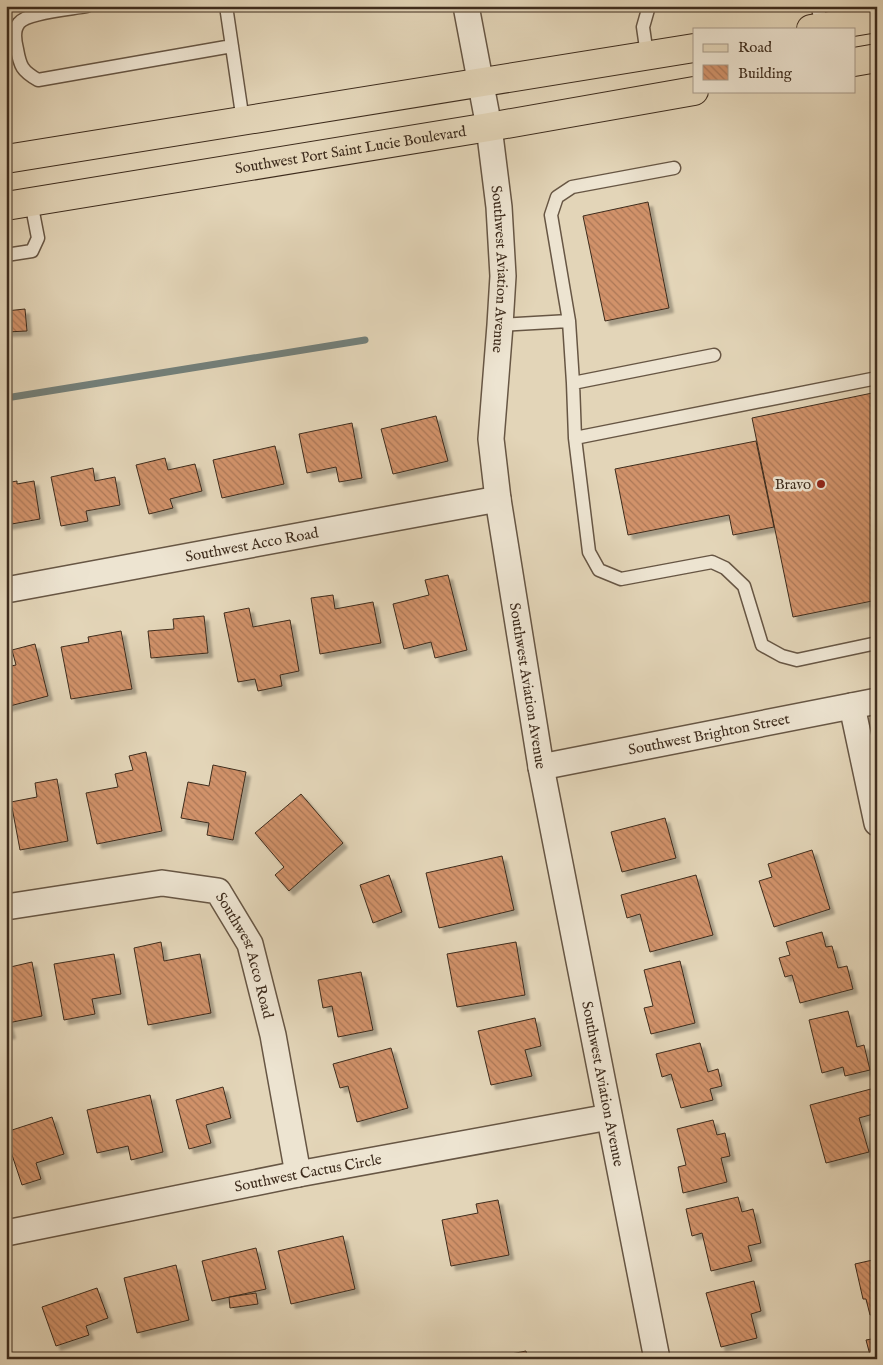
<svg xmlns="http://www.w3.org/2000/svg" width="883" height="1365" viewBox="0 0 883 1365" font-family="'IM FELL English',serif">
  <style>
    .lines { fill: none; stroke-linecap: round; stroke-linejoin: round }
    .stream { stroke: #737f79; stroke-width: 7 }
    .building { fill: url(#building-back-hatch); stroke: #3e2c1d; filter: url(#shadow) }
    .service-casing { stroke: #675644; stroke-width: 15 }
    .minor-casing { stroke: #675644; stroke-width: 28 }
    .primary-casing { stroke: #3e2c1d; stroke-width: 30 }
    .service { stroke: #ede4d1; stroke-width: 12 }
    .minor { stroke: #ede4d1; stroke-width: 25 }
    .primary { stroke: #e3d5b8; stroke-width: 28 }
    .poi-dot { fill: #8f2418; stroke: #ede4d1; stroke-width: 2 }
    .labels { text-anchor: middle; stroke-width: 5; stroke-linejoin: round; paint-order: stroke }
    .street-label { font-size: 15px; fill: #3e2c1d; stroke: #ede4d1 }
    .poi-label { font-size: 15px; fill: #3e2c1d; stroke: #ede4d1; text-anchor: end }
  </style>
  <defs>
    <pattern id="building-back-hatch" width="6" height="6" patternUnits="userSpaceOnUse" patternTransform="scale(1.25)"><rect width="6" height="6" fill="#d1926a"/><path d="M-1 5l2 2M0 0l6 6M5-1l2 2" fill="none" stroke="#ab7757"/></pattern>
    <filter id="shadow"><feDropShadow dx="4.5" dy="4.5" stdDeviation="1" flood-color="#0004"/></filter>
  </defs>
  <rect width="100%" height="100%" fill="#e3d5b8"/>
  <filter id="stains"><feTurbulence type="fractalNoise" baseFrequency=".004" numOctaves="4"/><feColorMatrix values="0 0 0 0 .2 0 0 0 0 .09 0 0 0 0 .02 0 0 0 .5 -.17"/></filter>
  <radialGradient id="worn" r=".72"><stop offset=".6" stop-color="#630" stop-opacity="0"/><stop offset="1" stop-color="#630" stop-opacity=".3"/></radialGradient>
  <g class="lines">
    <path class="stream" d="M6 398 365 340"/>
  </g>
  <path class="building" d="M648 202 669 308 605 321 583 216Z
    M25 309 27 331 6 332V311Z
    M877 392V600L793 617 752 418Z
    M436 416 448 461 393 474 381 429Z
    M352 423 362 478 339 482 336 467 307 473 299 434Z
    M756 441 774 527 733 535 729 515 628 535 615 469Z
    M275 446 284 484 222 498 213 460Z
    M165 458 168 470 195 464 202 491 170 499 173 508 149 514 136 465Z
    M93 468 95 481 115 477 120 505 86 511 88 521 61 526 51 477Z
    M17 481V484L34 481 40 519 6 525V483Z
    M448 575 467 650 435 658 431 642 404 649 393 604 429 595 425 580Z
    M333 595 335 609 373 602 381 643 320 654 311 598Z
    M249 608 253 627 290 620 299 671 280 675 282 686 258 691 255 679 238 682 224 613Z
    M204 616 208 653 151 658 148 631 174 629 173 619Z
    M121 631 132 689 71 699 61 647 89 642 88 637Z
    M35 644 48 696 6 707V667L16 665 12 650Z
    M146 752 162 831 97 844 86 793 118 787 115 774 133 770 129 756Z
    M213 765 246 772 233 840 207 835 209 823 181 818 188 782 209 786Z
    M57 779 68 841 20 850 11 802 37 797 35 783Z
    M301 794 343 843 289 891 275 875 284 867 255 833Z
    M665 818 676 858 622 872 611 832Z
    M812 850 830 909 774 927 759 881 772 877 768 864Z
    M502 856 514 910 439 928 426 873Z
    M389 875 402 912 373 923 360 885Z
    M696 875 713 935 650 952 640 914 627 918 621 895Z
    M822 932 826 947 832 946 838 968 847 966 853 989 800 1003 792 975 785 977 779 958 790 955 786 942Z
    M161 942 164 961 200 954 211 1013 148 1025 134 948Z
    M516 942 525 995 457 1007 447 954Z
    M114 954 121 994 92 999 95 1014 64 1020 54 964Z
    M680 961 695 1023 651 1034 644 1008 653 1006 644 970Z
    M32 962 42 1016 8 1023 11 1034 6 1035V978L8 977 6 968Z
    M361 972 373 1030 338 1037 332 1006 323 1008 318 980Z
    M848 1011 857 1047 864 1045 870 1070 845 1076 843 1067 822 1073 809 1020Z
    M535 1018 541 1046 525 1050 532 1076 491 1085 478 1031Z
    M700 1043 708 1072 718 1069 722 1086 710 1089 713 1100 681 1108 671 1074 662 1077 656 1054Z
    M391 1048 408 1108 357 1122 348 1086 340 1088 333 1064Z
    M223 1087 231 1118 206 1125 211 1143 189 1149 176 1100Z
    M871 1089 877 1109V1113L859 1118 869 1152 826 1163 810 1105Z
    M150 1095 163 1152 131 1160 128 1146 97 1153 87 1110Z
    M52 1117 64 1154 36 1163 41 1179 22 1185 6 1137V1132Z
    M713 1120 717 1135 725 1133 730 1156 721 1158 727 1182 683 1193 678 1167 686 1165 677 1129Z
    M738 1197 742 1212 753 1209 761 1243 748 1246 752 1261 711 1271 702 1233 692 1236 686 1209Z
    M498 1200 509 1255 451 1266 442 1220 478 1213 476 1204Z
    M343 1236 355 1289 291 1304 278 1251Z
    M256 1248 266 1289 212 1301 202 1261Z
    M877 1259V1314L870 1315 866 1299H863L855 1264Z
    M176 1265 189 1320 137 1333 124 1278Z
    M754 1281 761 1311 751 1314 757 1338 721 1347 706 1293Z
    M97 1288 108 1318 86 1326 89 1335 56 1346 42 1307Z
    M256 1293 258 1304 230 1308 229 1297Z
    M877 1338V1359H856L870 1355 866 1340Z
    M526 1351 528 1359H486Z"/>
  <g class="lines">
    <defs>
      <path id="service" d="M87 6C72 9 28 12 19 23 13 30 15 41 17 49 20 66 22 71 38 80L232 46
        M226 6 243 121
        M818 6 821 27
        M647 55 643 27 649 6
        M6 255 32 251 38 238 31 202
        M500 325 569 321
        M714 355 573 383 575 438 589 552 599 570 621 579 712 562 725 568 744 586 762 645 782 656 797 660 877 643
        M573 383 569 321 551 215 557 197 572 187 674 168
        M575 438 877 378"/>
      <g id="minor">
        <path id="s1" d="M466 6 489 127 499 207 503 276 500 325 491 439 498 499 541 767 657 1359"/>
        <path id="s2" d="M6 590 498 499"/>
        <path d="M852 706 877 823"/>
        <path id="s3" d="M541 767 877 701"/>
        <path id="s4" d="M6 907 162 883 218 891 250 944 273 1035 298 1174"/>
        <path id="s5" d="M6 1233 298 1174 609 1117"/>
      </g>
      <g id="primary">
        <path d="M811 29 877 18"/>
        <path d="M854 62 877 58"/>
        <path d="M6 159 694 48"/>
        <path id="s6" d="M6 206 489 127 694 91"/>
      </g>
    </defs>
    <use href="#service" class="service-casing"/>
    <use href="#minor" class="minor-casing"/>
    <use href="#primary" class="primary-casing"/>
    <use href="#service" class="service"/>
    <use href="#minor" class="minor"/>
    <use href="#primary" class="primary"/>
  </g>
  <circle class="poi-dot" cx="821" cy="484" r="5"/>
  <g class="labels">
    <g class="street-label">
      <text dy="5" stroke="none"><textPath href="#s6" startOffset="349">Southwest Port Saint Lucie Boulevard</textPath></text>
      <text dy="5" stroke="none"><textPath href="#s1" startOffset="266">Southwest Aviation Avenue</textPath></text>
      <text dy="5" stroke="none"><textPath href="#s2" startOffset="250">Southwest Acco Road</textPath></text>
      <text dy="5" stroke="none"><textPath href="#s1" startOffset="686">Southwest Aviation Avenue</textPath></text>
      <text dy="5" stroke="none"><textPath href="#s3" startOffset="171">Southwest Brighton Street</textPath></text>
      <text dy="5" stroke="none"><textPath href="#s4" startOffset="285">Southwest Acco Road</textPath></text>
      <text dy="5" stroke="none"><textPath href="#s1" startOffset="1091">Southwest Aviation Avenue</textPath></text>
      <text dy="5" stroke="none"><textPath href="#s5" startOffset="308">Southwest Cactus Circle</textPath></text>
    </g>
    <g class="poi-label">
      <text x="811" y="489">Bravo</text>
    </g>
  </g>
  <rect width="883" height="1365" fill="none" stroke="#e3d5b8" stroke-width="25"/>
  <rect x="8" y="8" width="868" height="1350" fill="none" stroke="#3e2c1d" stroke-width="2.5"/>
  <rect x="12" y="12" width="858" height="1340" fill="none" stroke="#3e2c1d"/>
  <rect x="693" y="28" width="162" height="65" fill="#ede4d1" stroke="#a79a89"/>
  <rect x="703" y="44" width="25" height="8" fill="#e3d5b8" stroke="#a79a89"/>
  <text x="738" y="52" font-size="15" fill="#3e2c1d">Road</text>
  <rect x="703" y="65" width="25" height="15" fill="url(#building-back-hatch)" stroke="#a79a89"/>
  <text x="738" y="78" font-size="15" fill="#3e2c1d">Building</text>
  <rect width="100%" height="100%" filter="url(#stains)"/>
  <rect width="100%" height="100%" fill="url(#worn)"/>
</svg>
